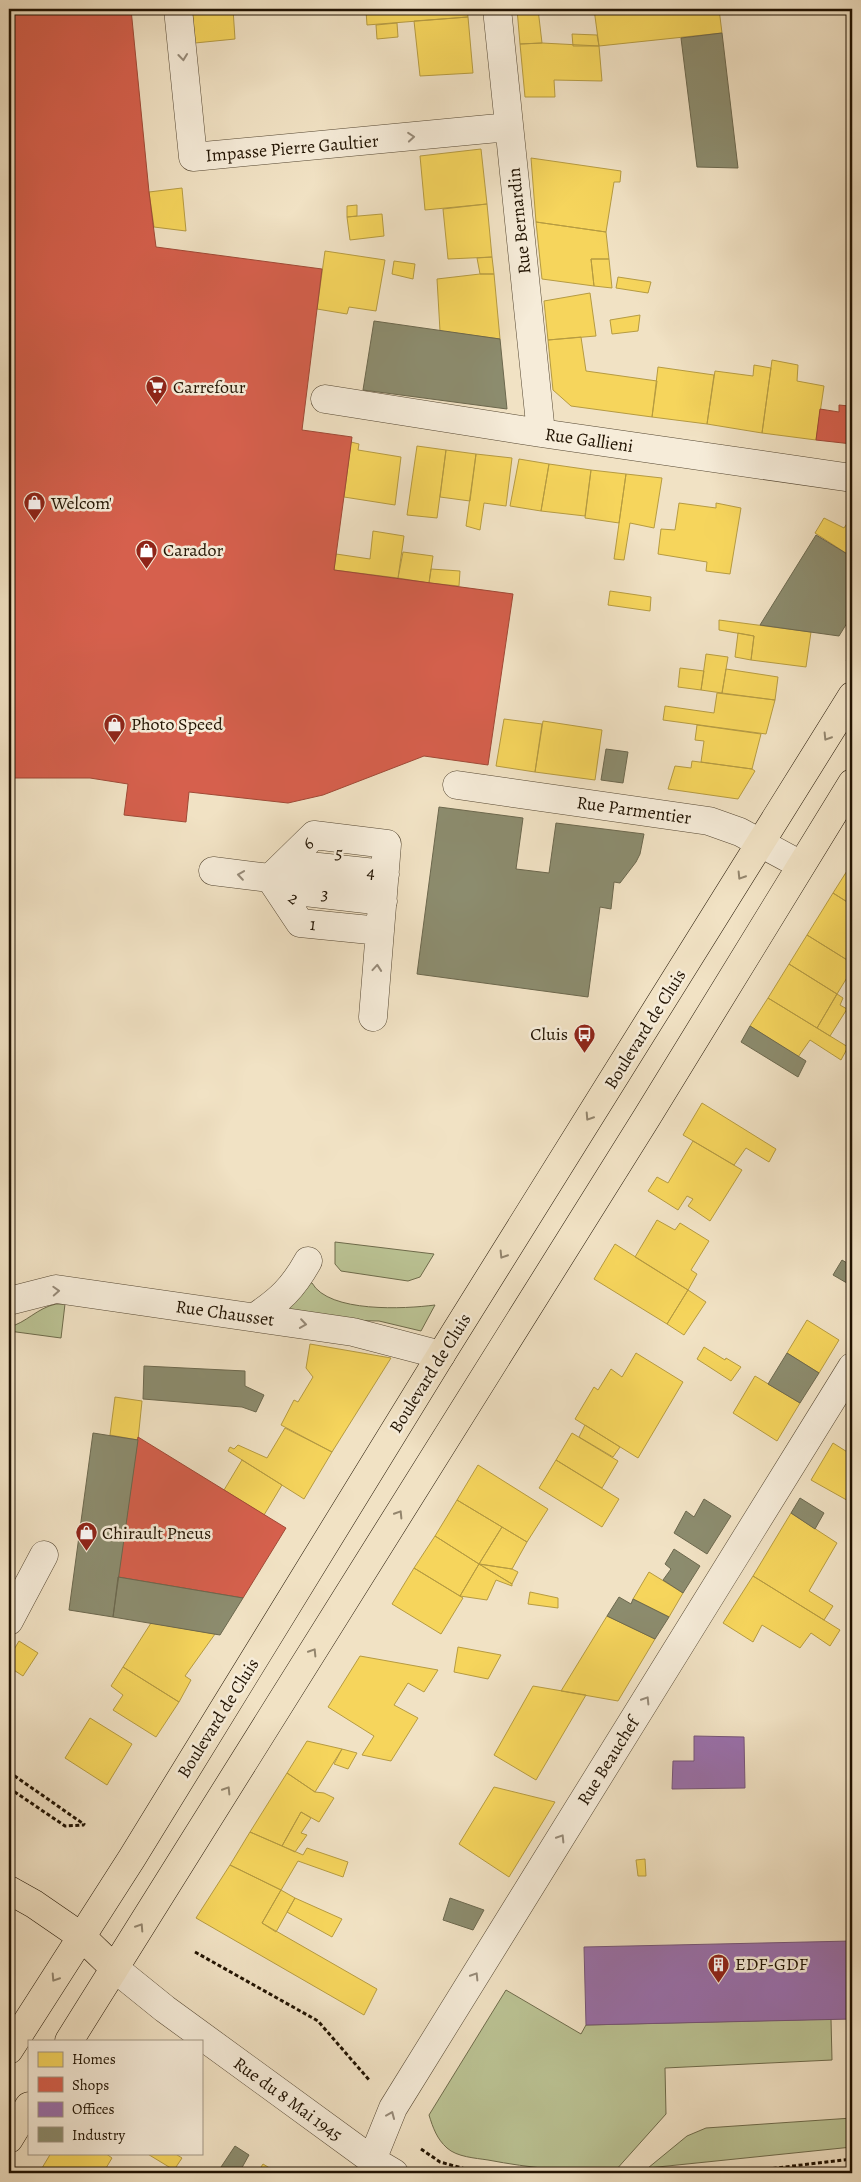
<svg xmlns="http://www.w3.org/2000/svg" width="861" height="2182" viewBox="0 0 861 2182" font-family="Alegreya,serif">
  <style>
    .green { fill: #bbc394; stroke: #6e6b4b }
    .homes { fill: #f6d55c; stroke: #b69b41 }
    .shops { fill: #d6604d; stroke: #a04936 }
    .offices { fill: #9970ab; stroke: #755478 }
    .industry { fill: #8c8c6e; stroke: #6c684e }
    .lines { fill: none; stroke-linecap: round; stroke-linejoin: round }
    .minor-casing { stroke: #554732; stroke-width: 29 }
    .major-casing { stroke: #211302; stroke-width: 29 }
    .path { stroke: #211302; stroke-width: 3; stroke-dasharray: 4 2.5; stroke-linecap: butt }
    .minor { stroke: #f6ecd9; stroke-width: 28 }
    .major { stroke: #f1e2c4; stroke-width: 28 }
    .oneway { stroke: #968a78 }
    .oneway2 { stroke: #93856d }
    .labels { text-anchor: middle; stroke-width: 5; stroke-linejoin: round; paint-order: stroke }
    .street-label { font-size: 18px; fill: #211302; stroke: #f6ecd9 }
    .poi-label { font-size: 18px; fill: #211302; stroke: #f6ecd9; text-anchor: start }
  </style>
  <rect width="100%" height="100%" fill="#f1e2c4"/>
  <filter id="stains"><feTurbulence type="fractalNoise" baseFrequency=".004" numOctaves="4"/><feColorMatrix values="0 0 0 0 .2 0 0 0 0 .09 0 0 0 0 .02 0 0 0 .5 -.17"/></filter>
  <radialGradient id="worn" r=".72"><stop offset=".6" stop-color="#630" stop-opacity="0"/><stop offset="1" stop-color="#630" stop-opacity=".3"/></radialGradient>
  <path class="green" d="M335 1242 434 1254 420 1277 408 1281 341 1271 335 1264Z
    M306 1282 312 1283C329 1313 405 1309 435 1305L421 1331 379 1321 335 1320 282 1309Z
    M56 1304H65L61 1338 9 1331V1327C26 1323 37 1308 56 1304Z
    M506 1990 581 2034 586 2025 831 2019 832 2060 665 2068 666 2114 615 2171C571 2172 530 2168 488 2160 475 2158 457 2157 447 2148 437 2139 433 2128 429 2115Z
    M852 2118V2147L648 2168 687 2136 706 2128Z"/>
  <path class="homes" d="M192 9H233L235 39 195 43Z
    M399 9H467L468 17 367 25 366 11Z
    M517 9H538L542 43 520 44Z
    M594 9H719L722 33 599 46Z
    M468 17 473 73 420 76 414 21Z
    M397 23 398 37 377 39 376 25Z
    M572 34 597 35 599 46H573Z
    M542 43 599 46 602 81 554 80 555 97H525L520 44Z
    M481 149 487 204 425 210 420 156Z
    M531 158 621 171 620 182H614L606 232 536 222Z
    M182 188 186 231 154 227 149 192Z
    M487 204 492 257 448 259 443 209Z
    M357 205V216L347 217V206Z
    M382 214 384 236 350 240 347 217Z
    M536 222 606 232 609 259H591L594 286 542 279Z
    M325 251 385 260 376 311 349 307 347 314 317 309Z
    M492 257 494 274H480L477 258Z
    M591 259H609L612 288 594 286Z
    M394 261 415 264 413 279 392 274Z
    M480 274H494L500 339 440 331 437 279Z
    M618 277 651 282 648 293 616 288Z
    M590 293 596 336 548 340 544 301Z
    M640 315 638 331 612 334 610 320Z
    M581 337 586 371 657 381 652 417 571 406 553 390 548 340Z
    M772 360 798 365 797 381 824 386 816 440 762 433Z
    M754 365 771 368 762 433 707 424 715 371 753 376Z
    M658 367 714 375 707 424 652 417Z
    M351 442 359 444 358 450 401 457 395 505 344 497Z
    M417 446 446 450 437 518 407 515Z
    M446 450 476 454 470 501 440 497Z
    M476 454 512 458 506 506 484 503 480 530 466 526Z
    M519 459 549 464 541 511 510 506Z
    M549 464 591 470 585 516 541 511Z
    M591 470 626 474 619 523 585 518Z
    M626 474 662 478 654 528 630 523 624 560 614 559Z
    M679 503 716 508V503L741 508 730 574 706 571 707 562 658 554 661 529 675 530Z
    M852 516V557L815 533 824 518 844 528Z
    M373 531 404 536 398 578 334 570 336 554 370 559Z
    M403 552 433 556 429 583 398 578Z
    M431 569 460 571 459 586 429 583Z
    M610 591 651 597 650 611 608 605Z
    M719 620 811 632 806 667 751 660 754 636 719 630Z
    M738 633 754 636 751 660 735 657Z
    M706 654 728 657 722 693 701 690Z
    M680 668 704 671 701 690 678 687Z
    M726 669 778 677 775 700 722 693Z
    M717 693 775 700 766 734 663 720 665 706 714 713Z
    M504 719 542 724 535 772 496 766Z
    M543 721 602 730 595 780 535 772Z
    M697 725 761 734 752 769 701 762 704 741 695 740Z
    M692 761 752 769 755 771 738 799 668 789 675 766 691 768Z
    M852 863V905L833 893Z
    M833 893 852 905V963L807 935Z
    M807 935 852 963V979L848 976 837 994 789 964Z
    M789 964 837 994 817 1028 768 998Z
    M837 994 843 998 840 1005 847 1009 830 1036 817 1028Z
    M768 998 848 1047 841 1060 810 1040 798 1057 750 1026Z
    M702 1103 776 1149 769 1162 746 1148 734 1165 683 1135Z
    M693 1141 742 1170 710 1221 688 1206 693 1199 687 1196 678 1210 648 1191 657 1177 668 1183Z
    M657 1220 675 1230 680 1223 709 1241 691 1270 697 1274 688 1290 635 1257Z
    M615 1244 688 1290 667 1324 594 1279Z
    M688 1290 706 1302 684 1335 667 1324Z
    M807 1320 839 1340 819 1373 787 1353Z
    M310 1344 391 1358 332 1452 281 1425 294 1400 298 1402 313 1377 306 1368Z
    M704 1347 725 1360 726 1358 741 1367 731 1381 697 1359Z
    M636 1353 683 1382 638 1458 575 1419 594 1387 598 1390 611 1369 622 1377Z
    M755 1376 800 1403 777 1441 733 1413Z
    M115 1397 142 1401 138 1440 110 1435Z
    M585 1425 620 1447 613 1457 579 1437Z
    M285 1428 332 1452 304 1499 228 1451 230 1447 234 1449 238 1445 267 1458Z
    M572 1433 618 1461 602 1488 556 1460Z
    M833 1443 852 1455V1503L811 1480Z
    M242 1460 282 1485 264 1515 224 1490Z
    M556 1460 619 1499 602 1527 539 1488Z
    M478 1465 548 1509 527 1542 457 1500Z
    M457 1500 502 1527 479 1564 435 1536Z
    M791 1513 837 1543 809 1591 833 1606 824 1620 753 1576Z
    M502 1527 527 1542 512 1569 479 1564Z
    M435 1536 479 1564 460 1596 414 1568Z
    M479 1564 512 1569 518 1572 512 1584Z
    M479 1564 512 1584V1586L496 1580 487 1600 460 1596Z
    M414 1568 463 1598 441 1634 392 1604Z
    M649 1572 683 1593 669 1617 633 1599Z
    M753 1576 840 1630 830 1646 811 1633 800 1648 762 1625 753 1642 723 1623Z
    M530 1592 558 1598V1608L528 1604Z
    M607 1616 655 1639 618 1701 561 1691Z
    M151 1623 215 1634 185 1676 191 1680 179 1702 123 1667Z
    M19 1641 38 1653 23 1676 9 1667V1658Z
    M458 1647 501 1655 488 1679 454 1672Z
    M360 1656 438 1670 424 1692 408 1683 394 1705 418 1718 391 1761 362 1755 374 1736 328 1707Z
    M123 1667 179 1702 156 1737 113 1710 123 1695 111 1686Z
    M533 1686 586 1695 536 1780 494 1755Z
    M90 1718 132 1744 107 1785 65 1758Z
    M307 1741 342 1749 315 1792 287 1773Z
    M342 1749 357 1753 348 1769 334 1764Z
    M287 1773 315 1792 324 1793 334 1798 319 1822 301 1812 282 1846 250 1832Z
    M494 1787 555 1802 509 1877 459 1844Z
    M301 1812 311 1818 301 1833 307 1835 295 1852 282 1846Z
    M250 1832 303 1855 307 1848 348 1862 343 1877 298 1861 281 1890 230 1865Z
    M645 1859 646 1876H638L636 1860Z
    M230 1865 281 1890 262 1923 377 1989 364 2015 196 1918Z
    M281 1890 295 1898 276 1932 262 1923Z
    M295 1898 342 1919 332 1937 287 1912Z
    M51 2153H105L112 2158 103 2173H39Z
    M146 2153H174L182 2158 174 2170Z
    M263 2164 278 2173H257Z"/>
  <path class="shops" d="M9 9H131L149 192 156 247 322 269 302 430 352 437 334 570 513 594 488 765 424 756 323 795 288 803 189 792 186 822 124 815 128 784 90 778H9Z
    M852 386V444L816 440 820 409 839 412V405L849 406Z
    M138 1437 286 1528 243 1598 118 1577Z"/>
  <path class="offices" d="M694 1736 744 1737 745 1788 672 1789 673 1761H694Z
    M852 1941V2019L586 2025 584 1947Z"/>
  <path class="industry" d="M722 33 738 168 697 167 681 38Z
    M374 321 500 339 507 409 363 390Z
    M816 535 852 557V615L839 636 760 625Z
    M606 749 628 752 623 783 601 780Z
    M439 807 523 818 516 869 549 873 556 823 644 834 640 854 636 862 620 883 614 882 611 909 600 907 588 997 417 974Z
    M750 1026 806 1061 798 1077 741 1042Z
    M842 1260 852 1266V1286L833 1275Z
    M787 1353 819 1373 800 1403 768 1384Z
    M144 1366 245 1371V1386L264 1395 256 1412 242 1407 143 1399Z
    M93 1433 138 1440 113 1617 69 1610Z
    M800 1498 824 1513 815 1529 791 1513Z
    M704 1499 731 1516 707 1554 674 1533 686 1511 694 1517Z
    M674 1549 700 1566 683 1593 663 1580 671 1569 665 1564Z
    M118 1577 243 1598 220 1635 113 1617Z
    M619 1597 631 1604 633 1599 669 1617 655 1639 607 1616Z
    M450 1898 484 1910 473 1930 443 1920Z
    M235 2146 249 2155 239 2173H217Z"/>
  <g class="lines">
    <defs>
      <path id="minor" d="M178 9 193 157 509 127
        M497 9 541 433
        M325 399 541 433 852 478
        M457 785 709 821 740 832 801 865
        M213 871 270 878 305 892 383 901
        M274 877 309 866 385 874
        M270 878 314 835 387 844 373 1017
        M270 878 300 923 380 931
        M9 1301 56 1289 353 1332 441 1355
        M255 1317C280 1300 293 1288 308 1261
        M9 1621 44 1555
        M113 1967 165 2009 372 2160 394 2173
        M372 2160 393 2108 852 1367"/>
      <path id="major" d="M9 1890 34 1904 82 1937 113 1967
        M69 2041 647 1117 852 783
        M9 2050 132 1858 441 1355 852 696
        M9 2139 29 2106"/>
    </defs>
    <use href="#minor" class="minor-casing"/>
    <use href="#major" class="major-casing"/>
    <path class="path" d="M847 661 852 653
      M9 1772 85 1825
      M9 1788 65 1826 84 1825
      M195 1952 318 2021 370 2081
      M421 2149 440 2162 480 2173
      M734 2173 852 2159"/>
    <use href="#minor" class="minor"/>
    <use href="#major" class="major"/>
  </g>
  <defs><path id="oneway-chevron" d="M-2-3.5L2.5 0L-2 3.5" fill="none" stroke-width="1.6" stroke-linecap="round" stroke-linejoin="round" transform="scale(1.25)"/></defs>
  <g class="oneway">
    <use href="#oneway-chevron" transform="translate(183 57) rotate(84)"/>
    <use href="#oneway-chevron" transform="translate(411 137) rotate(-5)"/>
    <use href="#oneway-chevron" transform="translate(241 875) rotate(-172)"/>
    <use href="#oneway-chevron" transform="translate(377 968) rotate(-85)"/>
    <use href="#oneway-chevron" transform="translate(56 1291) rotate(-3)"/>
    <use href="#oneway-chevron" transform="translate(303 1324) rotate(8)"/>
    <use href="#oneway-chevron" transform="translate(646 1700) rotate(-58)"/>
    <use href="#oneway-chevron" transform="translate(561 1838) rotate(-58)"/>
    <use href="#oneway-chevron" transform="translate(475 1976) rotate(-58)"/>
    <use href="#oneway-chevron" transform="translate(391 2115) rotate(-67)"/>
  </g>
  <g class="oneway2">
    <use href="#oneway-chevron" transform="translate(827 737) rotate(122)"/>
    <use href="#oneway-chevron" transform="translate(741 876) rotate(122)"/>
    <use href="#oneway-chevron" transform="translate(589 1117) rotate(123)"/>
    <use href="#oneway-chevron" transform="translate(503 1255) rotate(122)"/>
    <use href="#oneway-chevron" transform="translate(399 1514) rotate(-58)"/>
    <use href="#oneway-chevron" transform="translate(313 1652) rotate(-58)"/>
    <use href="#oneway-chevron" transform="translate(227 1790) rotate(-58)"/>
    <use href="#oneway-chevron" transform="translate(140 1927) rotate(-57)"/>
    <use href="#oneway-chevron" transform="translate(55 1978) rotate(123)"/>
  </g>
  <defs>
    <symbol id="supermarket-pin" viewBox="-11 -11 22 30"><path d="M0 17L-7.5 6A9.5 9.5 0 1 1 7.5 6Z" fill="#8f2418" stroke="#f6ecd9"/><path d="M-6-5.5h2.5l.6 2H6L4.5 2H-2.5L-4.4-4H-6ZM-1.5 3.2a1.3 1.3 0 1 0 .1 0ZM3 3.2a1.3 1.3 0 1 0 .1 0Z" fill="#fff"/></symbol>
    <symbol id="shop-pin" viewBox="-11 -11 22 30"><path d="M0 17L-7.5 6A9.5 9.5 0 1 1 7.5 6Z" fill="#8f2418" stroke="#f6ecd9"/><path d="M-5-2.5h2.3a2.7 3.5 0 0 1 5.4 0H5L5.5 6h-11ZM-1.5-2.5h3a1.5 2.3 0 0 0-3 0Z" fill="#fff"/></symbol>
    <symbol id="bus-pin" viewBox="-11 -11 22 30"><path d="M0 17L-7.5 6A9.5 9.5 0 1 1 7.5 6Z" fill="#8f2418" stroke="#f6ecd9"/><path d="M-5-6H5V4H4V6H2V4H-2V6H-4V4H-5ZM-3.5-4V0h7V-4ZM-3.5 1.2v1.5H-2V1.2ZM2 1.2v1.5H3.5V1.2Z" fill="#fff"/></symbol>
    <symbol id="building-pin" viewBox="-11 -11 22 30"><path d="M0 17L-7.5 6A9.5 9.5 0 1 1 7.5 6Z" fill="#8f2418" stroke="#f6ecd9"/><path d="M-4-6H4V6H1V3H-1V6H-4ZM-2.5-4.3h1.7v1.8h-1.7ZM.8-4.3h1.7v1.8H.8ZM-2.5-1h1.7V.8h-1.7ZM.8-1h1.7V.8H.8Z" fill="#fff"/></symbol>
  </defs>
  <g fill-rule="evenodd">
    <use href="#supermarket-pin" x="144" y="374" width="25" height="34"/>
    <use href="#shop-pin" x="22" y="490" width="25" height="34"/>
    <use href="#shop-pin" x="134" y="538" width="25" height="34"/>
    <use href="#shop-pin" x="102" y="712" width="25" height="34"/>
    <use href="#bus-pin" x="572" y="1022" width="25" height="34"/>
    <use href="#shop-pin" x="74" y="1520" width="25" height="34"/>
    <use href="#building-pin" x="706" y="1952" width="25" height="34"/>
  </g>
  <g class="labels">
    <g class="street-label">
      <text transform="translate(292 148) rotate(-5)" y="6">Impasse Pierre Gaultier</text>
      <text transform="translate(519 221) rotate(-96)" y="6">Rue Bernardin</text>
      <text transform="translate(589 440) rotate(8)" y="6">Rue Gallieni</text>
      <text transform="translate(634 810) rotate(8)" y="6">Rue Parmentier</text>
      <text transform="translate(308 843) rotate(-35)" y="6">6</text>
      <text transform="translate(339 853) rotate(7)" y="6">5</text>
      <text transform="translate(371 872) rotate(7)" y="6">4</text>
      <text transform="translate(325 894) rotate(7)" y="6">3</text>
      <text transform="translate(294 898) rotate(39)" y="6">2</text>
      <text transform="translate(313 924) rotate(6)" y="6">1</text>
      <text transform="translate(645 1029) rotate(-58)" y="6">Boulevard de Cluis</text>
      <text transform="translate(225 1313) rotate(8)" y="6">Rue Chausset</text>
      <text transform="translate(430 1373) rotate(-58)" y="6">Boulevard de Cluis</text>
      <text transform="translate(218 1718) rotate(-58)" y="6">Boulevard de Cluis</text>
      <text transform="translate(608 1761) rotate(-58)" y="6">Rue Beauchef</text>
      <text transform="translate(288 2099) rotate(36)" y="6">Rue du 8 Mai 1945</text>
    </g>
    <g class="poi-label">
      <text x="173" y="393">Carrefour</text>
      <text x="51" y="509">Welcom'</text>
      <text x="163" y="556">Carador</text>
      <text x="131" y="730">Photo Speed</text>
      <text x="568" y="1040" text-anchor="end">Cluis</text>
      <text x="102" y="1539">Chirault Pneus</text>
      <text x="735" y="1970">EDF-GDF</text>
    </g>
  </g>
  <rect width="861" height="2182" fill="none" stroke="#f1e2c4" stroke-width="30"/>
  <rect x="10" y="10" width="841" height="2162" fill="none" stroke="#211302" stroke-width="2.5"/>
  <rect x="15" y="15" width="831" height="2152" fill="none" stroke="#211302"/>
  <rect x="28" y="2040" width="175" height="115" fill="#f6ecd9" stroke="#a19583"/>
  <rect x="38" y="2052" width="25" height="15" fill="#f6d55c" stroke="#a19583"/>
  <text x="72" y="2064" font-size="15" fill="#211302">Homes</text>
  <rect x="38" y="2077" width="25" height="15" fill="#d6604d" stroke="#a19583"/>
  <text x="72" y="2090" font-size="15" fill="#211302">Shops</text>
  <rect x="38" y="2102" width="25" height="15" fill="#9970ab" stroke="#a19583"/>
  <text x="72" y="2114" font-size="15" fill="#211302">Offices</text>
  <rect x="38" y="2127" width="25" height="15" fill="#8c8c6e" stroke="#a19583"/>
  <text x="72" y="2140" font-size="15" fill="#211302">Industry</text>
  <rect width="100%" height="100%" filter="url(#stains)"/>
  <rect width="100%" height="100%" fill="url(#worn)"/>
</svg>
